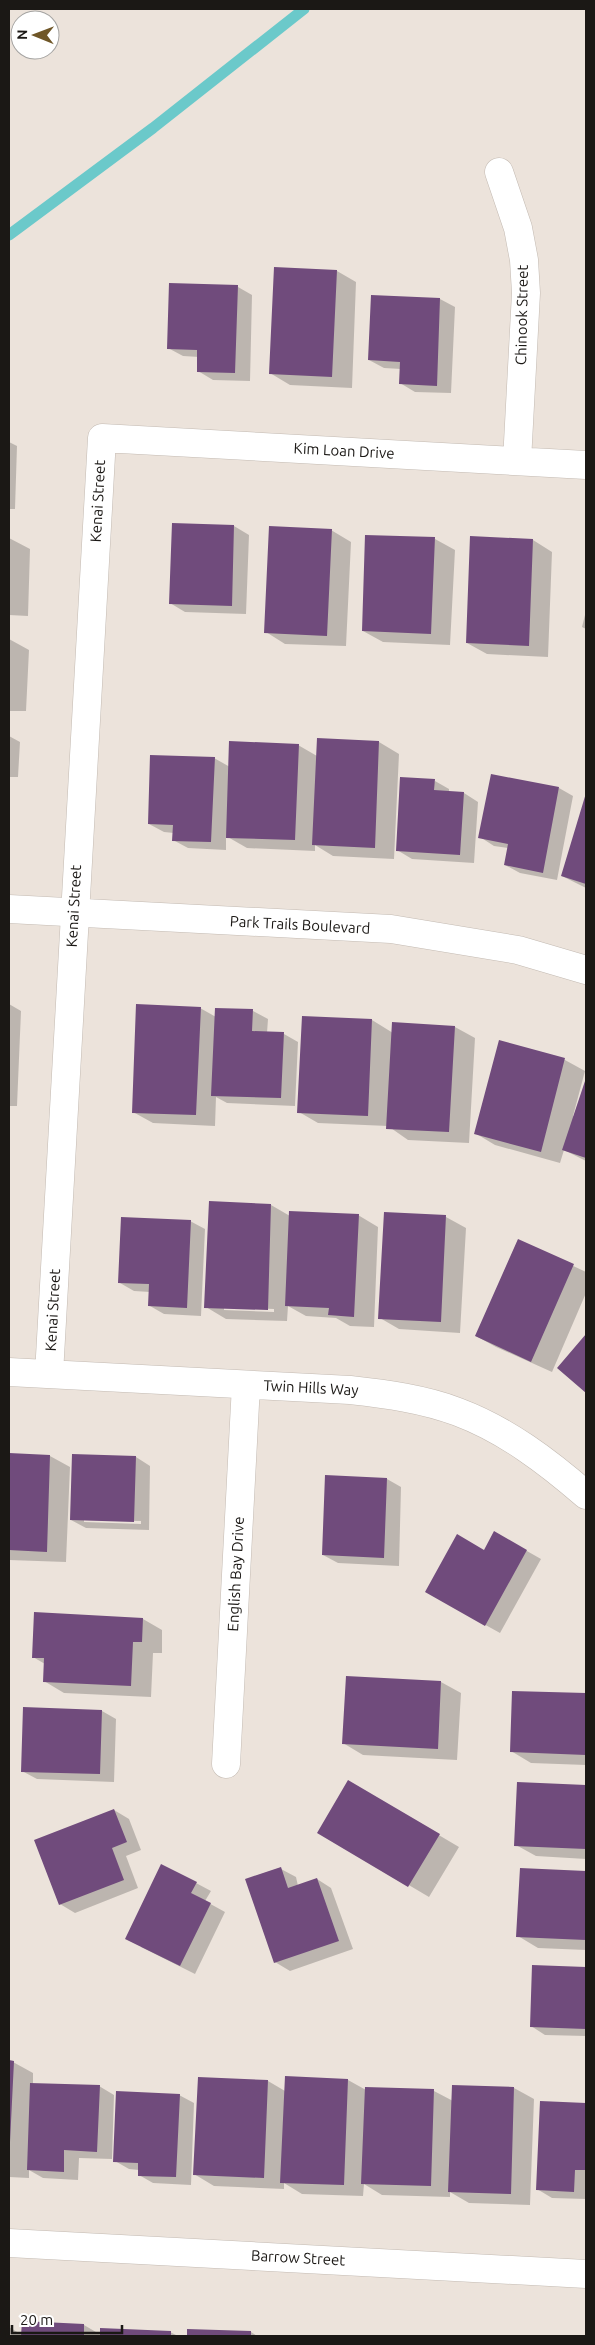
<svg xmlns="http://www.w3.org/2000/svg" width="595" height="2345" viewBox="0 0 595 2345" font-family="Ubuntu,sans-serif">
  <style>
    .shadow { fill: #0003; fill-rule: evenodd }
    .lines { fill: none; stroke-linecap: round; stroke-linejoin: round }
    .stream { stroke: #6bc9ca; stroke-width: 11 }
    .building { fill: #704b7c }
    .minor-casing { stroke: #c3bab2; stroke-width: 29 }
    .minor { stroke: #fff; stroke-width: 28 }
    .labels { text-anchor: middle; stroke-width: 5; stroke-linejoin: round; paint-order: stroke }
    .street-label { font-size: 15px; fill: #1b1815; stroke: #fff }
  </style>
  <rect width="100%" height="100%" fill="#ece3db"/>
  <path class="shadow" d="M337 271 356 282 352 388 290 385 270 373Z
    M238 287 252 295 250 381 213 380 198 371 199 357 183 356 168 348Z
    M372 296 440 299 455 307 451 393 415 392 400 383 401 369 384 368 369 360Z
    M9 442 17 446 15 509H9Z
    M173 524 234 526 249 535 246 614 185 612 170 603Z
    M331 530 351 542 346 646 285 644 266 632Z
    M9 538 30 549 28 616 9 615Z
    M435 539 455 550 450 645 383 642 363 631Z
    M533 540 552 552 548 657 487 654 467 643Z
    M586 611V629L582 627Z
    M9 639 29 650 26 711H9Z
    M9 736 20 742 18 777H9Z
    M379 742 399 754 394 859 333 856 315 845V851L247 848 226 836V850L188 848 173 840 174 833 164 832 149 824 214 758 230 767 298 745 317 756Z
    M435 781 449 789V792L464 793 478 802 474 863 412 859 397 850Z
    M559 788 573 796 557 880 520 873 505 865 508 848 494 846 480 837Z
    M586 796V888L562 876Z
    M9 1004 21 1011 17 1106H9Z
    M200 1008 216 1017V1009L253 1011 268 1019 267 1033 284 1034 298 1042 295 1106 227 1103 216 1097 215 1126 153 1123 133 1112Z
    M372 1020 393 1033 455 1027 475 1038 469 1143 408 1140 388 1126 318 1123 299 1112Z
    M500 1042 565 1060 585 1071 573 1116 575 1117 586 1081V1161L564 1150 560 1163 495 1145 475 1133Z
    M271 1205 290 1216 358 1215 378 1227 374 1327 350 1326 336 1318 306 1316 288 1306 287 1321 226 1319 206 1307ZM224 1307 274 1309V1312L224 1310Z
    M385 1213 446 1217 466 1228 460 1333 399 1329 380 1318Z
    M190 1221 205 1229 201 1316 164 1314 150 1306V1292L134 1291 120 1283Z
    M518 1240 586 1272V1293L552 1372 496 1347 476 1336Z
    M586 1336V1392L559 1368Z
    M9 1454 50 1456 70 1467 66 1562 9 1560Z
    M136 1457 150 1466 149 1530 86 1528 71 1520ZM84 1520 141 1521V1524L84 1522Z
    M387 1479 401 1487 399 1566 338 1563 323 1555Z
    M495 1533 541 1559 500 1633 426 1592 485 1551Z
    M143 1619 162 1630V1653H153L151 1697 64 1693 44 1681 45 1664 33 1657Z
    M441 1682 461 1693 457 1760 363 1755 343 1743Z
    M513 1692 586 1695V1765L531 1763 511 1751Z
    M102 1711 116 1719 114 1782 37 1779 22 1771Z
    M349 1782 459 1847 429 1897 319 1832Z
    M518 1784 586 1786V1859L536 1856 516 1845Z
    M114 1810 129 1819 141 1850 126 1856 138 1888 75 1913 60 1904 35 1841Z
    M281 1869 296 1877 298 1886 317 1879 331 1888 353 1949 290 1971 275 1962Z
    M521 1870 586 1873V1950L538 1948 518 1936Z
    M196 1883 211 1891 205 1901 225 1912 195 1974 141 1947Z
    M533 1966 586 1968V2036L545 2035 531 2026Z
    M9 2062H13L33 2073V2084L99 2086 114 2095 112 2159 79 2158 78 2180 43 2178 29 2170V2178L9 2177Z
    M348 2080 366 2090 434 2091 453 2101V2086L514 2088 534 2099 530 2205 469 2203 450 2192V2197L382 2195 364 2184 363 2196 302 2194 284 2183V2189L214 2186 194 2174 268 2081 285 2091Z
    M179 2095 194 2103 191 2185 153 2183 139 2175V2170L129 2169 115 2161Z
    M541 2103 586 2105V2199L552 2198 537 2189Z
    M23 2322 84 2325 101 2335 170 2332 178 2336H9V2327L22 2335Z
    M188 2330 251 2332 257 2336H188Z"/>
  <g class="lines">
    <path class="stream" d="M9 235 153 128 304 9"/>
  </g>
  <path class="building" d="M274 267 337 270 332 377 269 374Z
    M169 283 238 285 235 373 197 372V350L167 349Z
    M371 295 440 298 437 386 399 384 400 362 368 360Z
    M172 523 234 525 232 606 169 604Z
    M269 526 332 529 327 636 264 633Z
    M365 535 435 537 431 634 362 631Z
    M470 536 533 539 529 646 466 643Z
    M317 738 379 741 375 848 312 845Z
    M229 741 299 744 295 840 226 838Z
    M150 755 215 757 211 842 172 841 173 825 148 824Z
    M491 774 559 787 543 873 504 865 508 844 478 838Z
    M400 777 435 779 434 790 464 792 460 855 396 851Z
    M586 793V884L561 876Z
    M136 1004 201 1007 196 1115 132 1113Z
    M215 1008 253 1009 252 1031 284 1032 281 1098 211 1096Z
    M302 1016 372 1019 368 1116 297 1113Z
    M392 1022 455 1026 449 1132 386 1129Z
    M499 1040 565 1058 541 1152 474 1134Z
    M586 1078V1158L562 1150Z
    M209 1201 271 1204 268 1310 204 1308Z
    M289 1211 359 1214 354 1317 328 1315 329 1308 285 1306Z
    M384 1212 446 1215 441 1322 378 1319Z
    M121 1217 191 1220 187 1308 148 1306 149 1284 118 1283Z
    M518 1239 574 1264 531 1362 475 1336Z
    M586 1334V1393L557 1368Z
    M9 1453 50 1455 47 1552 9 1550Z
    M72 1454 136 1456 134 1522 70 1520Z
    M325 1475 387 1478 384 1558 322 1555Z
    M494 1531 527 1550 485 1626 425 1592 457 1534 484 1550Z
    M34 1612 143 1618 142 1642H133L131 1686 43 1682 44 1658H32Z
    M346 1676 441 1681 438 1749 342 1744Z
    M512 1691 586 1693V1755L510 1752Z
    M23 1707 102 1710 100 1774 21 1772Z
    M348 1780 440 1834 408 1887 317 1833Z
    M517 1782 586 1785V1849L514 1846Z
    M114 1809 127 1842 112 1848 124 1880 59 1905 34 1840Z
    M161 1864 197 1882 191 1893 211 1903 180 1966 125 1939Z
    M281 1867 288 1888 317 1878 339 1941 274 1963 245 1879Z
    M520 1868 586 1871V1940L516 1937Z
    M532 1965 586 1967V2029L530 2027Z
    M9 2060 14 2061 10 2142H9Z
    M285 2076 348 2079 344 2185 280 2183Z
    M198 2077 268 2080 264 2178 193 2175Z
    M30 2083 100 2085 97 2152 64 2150V2172L27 2170Z
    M452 2085 514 2087 511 2194 448 2192Z
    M365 2087 434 2089 431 2186 361 2184Z
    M116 2091 180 2094 176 2177 138 2176V2163L113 2162Z
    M540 2101 586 2103V2170H575L574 2192 536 2190Z
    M22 2321 84 2324V2336H21Z
    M100 2328 171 2331V2336H100Z
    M187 2329 251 2331V2336H187Z"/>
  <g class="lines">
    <defs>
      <path id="minor" d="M499 172 518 228 524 260 526 293 517 461
        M9 909 391 929 518 950 586 970
        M9 1372 350 1390C386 1394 424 1399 458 1412 506 1430 548 1462 586 1495
        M49 1374 102 438 586 465
        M226 1764 246 1385
        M9 2243 586 2274"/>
    </defs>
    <use href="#minor" class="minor-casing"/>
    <use href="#minor" class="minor"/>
  </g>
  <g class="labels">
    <g class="street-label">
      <text transform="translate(522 315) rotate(-89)" y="5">Chinook Street</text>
      <text transform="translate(344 451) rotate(3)" y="5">Kim Loan Drive</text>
      <text transform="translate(98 501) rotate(-87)" y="5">Kenai Street</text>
      <text transform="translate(74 906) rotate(-87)" y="5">Kenai Street</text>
      <text transform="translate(300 925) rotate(3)" y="5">Park Trails Boulevard</text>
      <text transform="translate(53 1310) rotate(-87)" y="5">Kenai Street</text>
      <text transform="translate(311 1388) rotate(3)" y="5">Twin Hills Way</text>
      <text transform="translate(236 1574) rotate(-87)" y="5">English Bay Drive</text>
      <text transform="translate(298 2258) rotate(3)" y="5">Barrow Street</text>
    </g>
  </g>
  <rect width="595" height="2345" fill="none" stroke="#1b1815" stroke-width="20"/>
  <g transform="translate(35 35) rotate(271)"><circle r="24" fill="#ffffff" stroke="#a4a3a1"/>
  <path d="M0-4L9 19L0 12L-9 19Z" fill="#6f5627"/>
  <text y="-8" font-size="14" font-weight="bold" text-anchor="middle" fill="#1b1815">N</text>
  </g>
  <path d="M12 2325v8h110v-8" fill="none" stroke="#1b1815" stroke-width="2.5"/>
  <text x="20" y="2325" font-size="15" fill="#1b1815" stroke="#ffffff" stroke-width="4" paint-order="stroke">20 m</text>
</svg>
